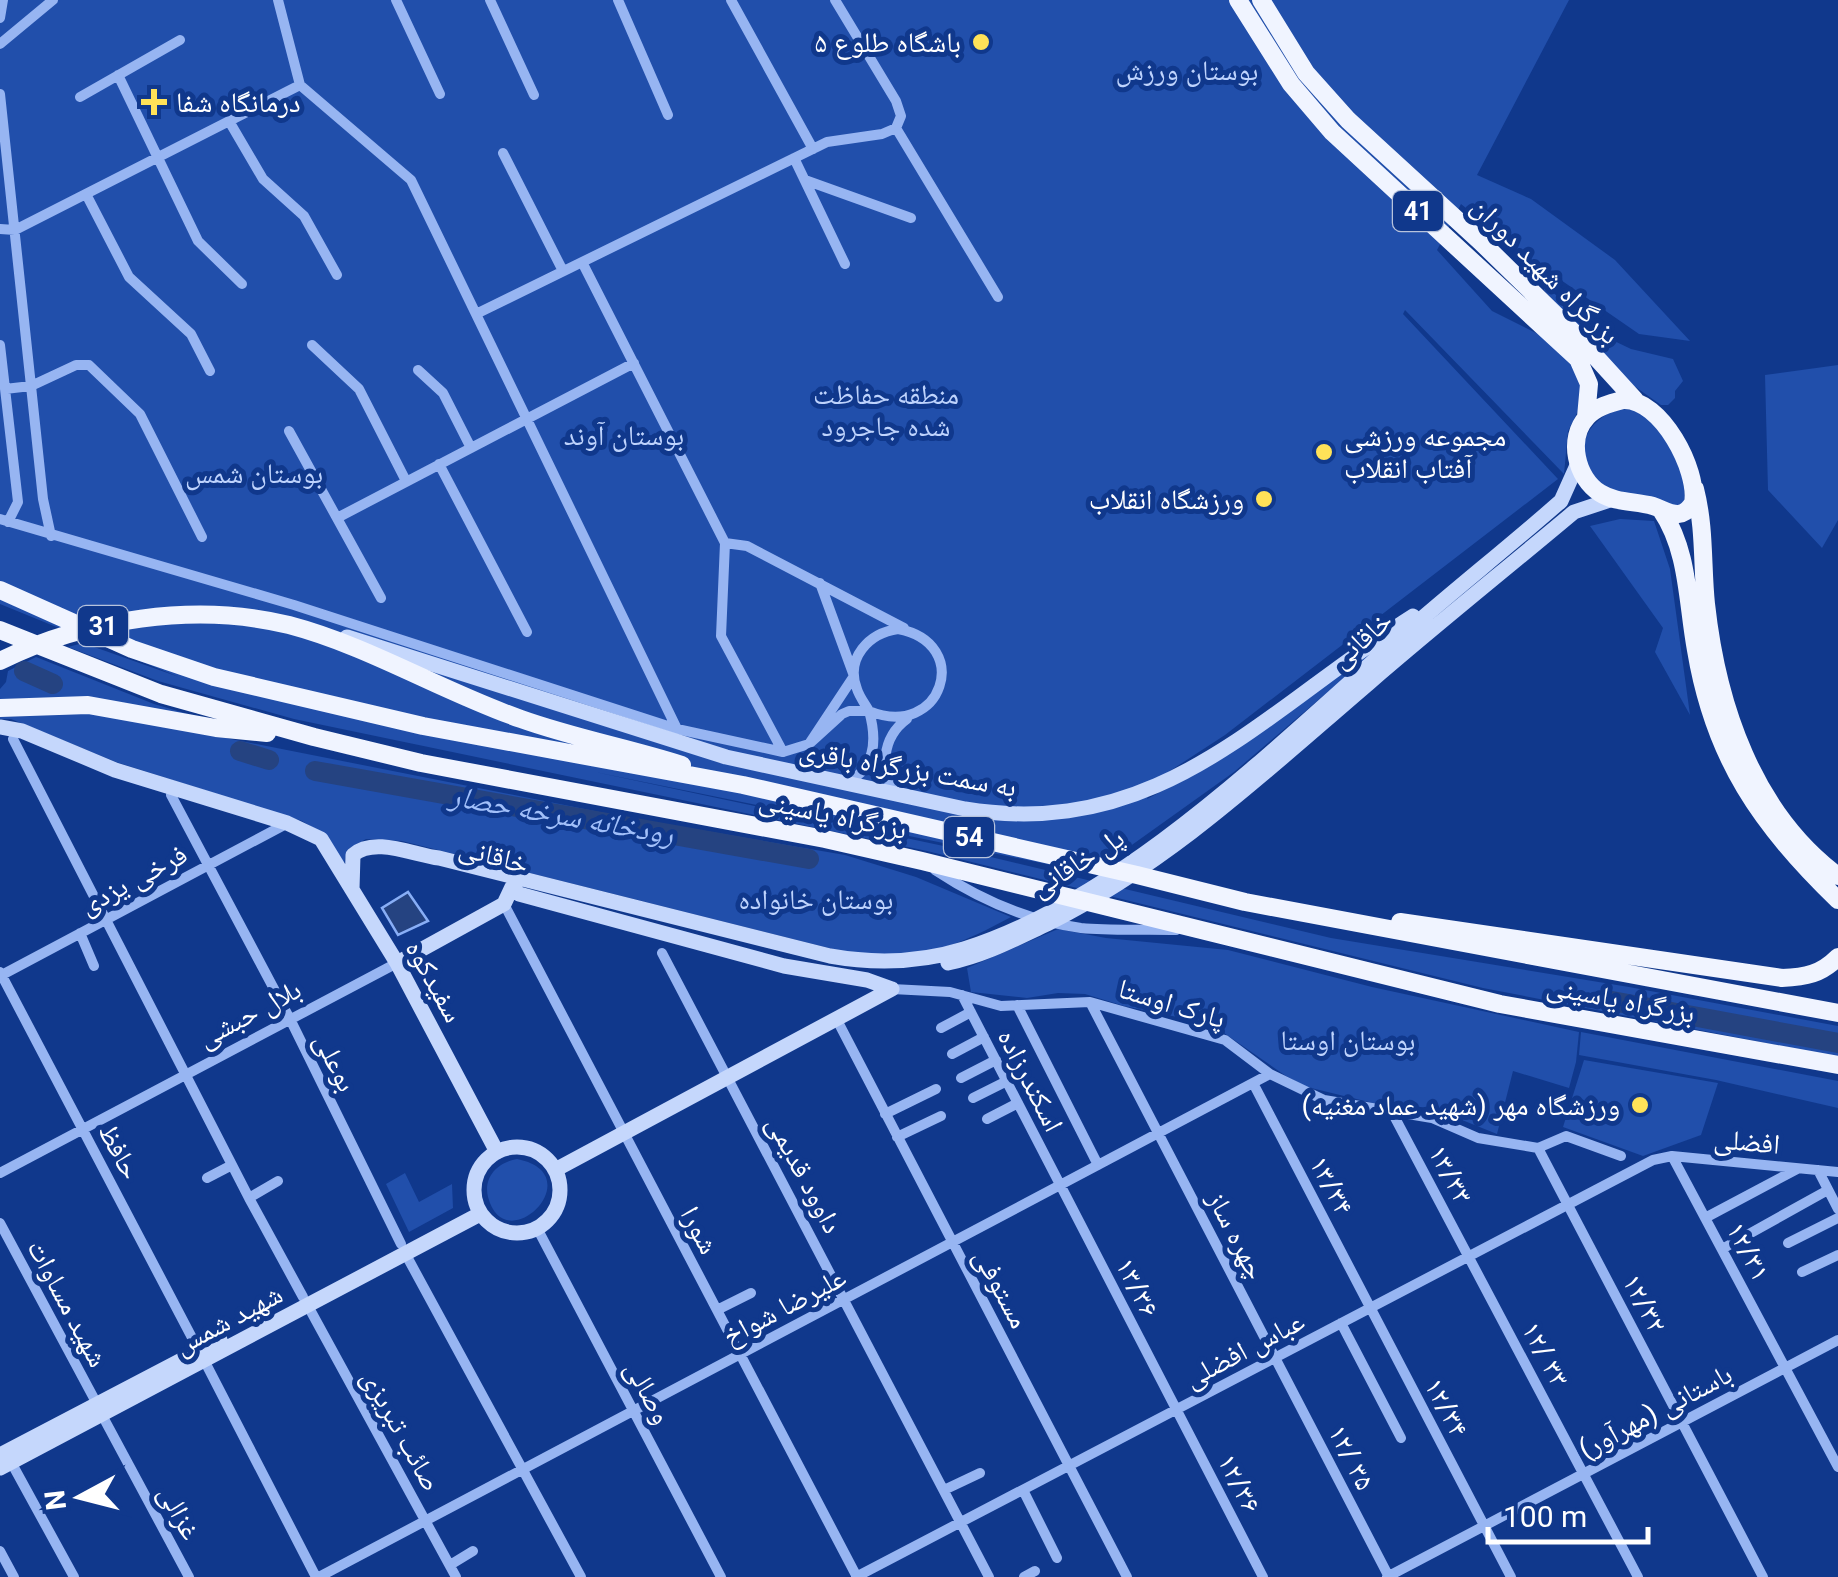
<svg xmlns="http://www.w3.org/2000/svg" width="1838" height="1577" viewBox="0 0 1838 1577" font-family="Roboto,'Noto Naskh Arabic',sans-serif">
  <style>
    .green { fill: #214fab }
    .water { fill: #254381; stroke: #88aef6; stroke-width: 2.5 }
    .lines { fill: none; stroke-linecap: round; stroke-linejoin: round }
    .river { stroke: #254381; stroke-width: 20 }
    .minor { stroke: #97b5f2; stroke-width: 10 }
    .secondary { stroke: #c5d7fc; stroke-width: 15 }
    .trunk { stroke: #f0f4ff; stroke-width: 18 }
    .poi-dot { fill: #ffe258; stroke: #10388c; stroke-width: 4 }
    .labels { text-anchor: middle; stroke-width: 10; stroke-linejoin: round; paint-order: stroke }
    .shield { fill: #10388c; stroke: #b7c3dc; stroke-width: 2.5 }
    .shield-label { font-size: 25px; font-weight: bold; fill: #fff }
    .poi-label { font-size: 28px; fill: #fff; stroke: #10388c; text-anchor: end }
    .park-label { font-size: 28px; fill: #bed3fd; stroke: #10388c }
    .street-label { font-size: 28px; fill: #fff; stroke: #10388c }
    .water-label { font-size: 30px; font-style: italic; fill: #a2c0fa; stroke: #10388c }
  </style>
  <rect width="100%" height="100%" fill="#10388c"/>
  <path class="green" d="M0 0H1569L1477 175 1531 199 1615 260 1690 341 1639 334 1519 251 1461 204 1437 250 1492 311 1544 337 1571 363 1580 380 1581 405 1568 431 1564 474 1405 310 1403 314 1558 479 1225 735 1156 780 1147 799 1214 764 1412 620 1234 772 1115 857 1105 876 595 772 953 848 1331 938 1629 987 1838 1026V1057L1483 988 927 851 294 719 158 681 68 647 83 643 179 677 0 604Z
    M1544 285 1606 337 1631 349 1673 359 1683 381 1675 391V398L1668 405H1661L1627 381 1544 290Z
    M1838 365V520L1822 548 1768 490 1765 375Z
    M1619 409 1639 410C1667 437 1689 468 1684 508 1649 500 1571 495 1585 440 1590 424 1604 414 1619 409Z
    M1620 519 1654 521 1670 569 1690 715 1655 652 1663 628 1590 526Z
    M36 657 154 704 219 723 0 703V689L6 682 8 671Z
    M85 710 625 817 845 855 916 877 1011 917C942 954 915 961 837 950L402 841 366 839 347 850 344 864 319 831 302 821 116 762 11 719H0V714Z
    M1058 929 1106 938 1228 950 1372 987 1579 1032 1576 1062 1569 1088 1513 1071 1497 1134 1432 1108 1373 1103 1307 1087 1286 1076 1211 1024 1124 1006 1085 994 1058 993 1027 998 971 992 967 968Z
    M1581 1032 1838 1081V1108L1716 1080 1579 1055Z
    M1584 1060 1718 1083 1701 1135 1643 1156 1563 1127Z
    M517 1159C593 1174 505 1262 488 1197 483 1176 499 1162 517 1159Z
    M405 1173 419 1202 452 1184 453 1208 409 1232 386 1184Z"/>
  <path class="water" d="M408 892 428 921 398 935 382 908Z"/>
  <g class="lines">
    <path class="river" d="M24 671 53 684
      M240 751 269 760
      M315 771 809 859
      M1612 1001 1838 1043"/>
    <path class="minor" d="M278 0 300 85 411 180 677 729
      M396 0 440 94
      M490 0 534 95
      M618 0 668 115
      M731 0 813 149
      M0 18 3 0
      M0 44 53 0
      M118 75 198 241 242 284
      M0 94 43 499 51 536
      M80 97 180 40
      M229 121 263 179 304 216 337 275
      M896 128 998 297
      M503 153 563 271
      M794 158 845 264
      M805 180 911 218
      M86 194 129 277 191 334 210 371
      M0 229 15 230 300 85
      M582 262 725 543 721 636 783 752
      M476 314 827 142 882 134 896 128 901 116 896 101 835 0
      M0 345 18 502 8 522
      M312 345 359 389 406 481
      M418 370 443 393 471 448
      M5 389 31 386 76 365H89L140 414 202 537
      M289 431 381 598
      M439 464 527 632
      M337 518 634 363
      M0 519 294 605 677 729 783 752 809 744
      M725 543 747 546 904 628
      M820 583 854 676 809 744 842 714 849 711H869C877 739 876 767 848 782
      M898 629C974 643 942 741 869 711 865 704 859 696 857 689 845 658 869 633 898 629Z
      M13 739 249 1198 303 1297
      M171 795 290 1019 401 1244
      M898 796C878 773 882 737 907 719
      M935 870C979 899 1028 921 1081 928 1112 931 1144 929 1176 930
      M504 904 857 1577
      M80 933 94 966
      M662 953 989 1577
      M0 972 199 1351
      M0 976 286 824
      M892 989 950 992 1001 1006 1090 1002 1225 1040 1270 1074 1324 1100 1432 1118 1478 1138 1538 1148
      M962 995 1263 1577
      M1090 1002 1389 1577
      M1017 1005 1098 1165
      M837 1020 1127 1577
      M941 1028 971 1012
      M952 1054 984 1037
      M961 1078 996 1060
      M1253 1083 1511 1577
      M973 1098 1007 1081
      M885 1114 936 1089
      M1393 1114 1638 1577
      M987 1119 1018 1103
      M897 1137 941 1116
      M1538 1148 1763 1577
      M1538 1148 1566 1136 1621 1156
      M1672 1156 1838 1467
      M1818 1170 1838 1209
      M0 1173 397 963
      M207 1178 232 1165
      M249 1198 278 1181
      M1705 1218 1797 1169
      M0 1223 97 1404
      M537 1228 721 1577
      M1788 1243 1838 1218
      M1722 1249 1828 1190
      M405 1253 581 1577
      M1802 1272 1838 1255
      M308 1306 456 1577
      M717 1310 751 1293
      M1341 1323 1401 1438
      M204 1360 316 1577
      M102 1415 189 1577
      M11 1462 74 1577
      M944 1490 980 1473
      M1023 1490 1057 1558
      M0 1551 14 1577
      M450 1565 473 1551
      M319 1577 1270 1074
      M856 1577 1653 1160 1672 1156 1838 1172
      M1024 1577 1035 1571
      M1387 1577 1838 1340"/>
    <path class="secondary" d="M347 637 726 757 965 809C1160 841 1263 711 1413 616
      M0 727 22 731 115 770 287 823 321 839 397 963 497 1152
      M512 887 519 894 784 966 867 980 892 989
      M352 889 353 855C374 836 414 855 439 858L830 956C875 964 919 963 964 949 1121 899 1267 755 1388 648 1444 598 1504 551 1561 501L1578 463
      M397 963 504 904 512 887
      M948 963C985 955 1013 940 1047 924 1169 863 1266 771 1369 683 1436 625 1506 569 1574 512L1613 499
      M474 1190a43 43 0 1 1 86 0a43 43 0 1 1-86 0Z
      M555 1170 892 989
      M0 1455 220 1340
      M0 1468 480 1214"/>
    <path class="trunk" d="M1238 0 1291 84 1332 132 1578 359 1589 384 1586 417
      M1261 0 1306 73 1348 120 1480 241 1573 332 1635 400
      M1623 400C1661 398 1699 471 1693 503 1681 522 1670 512 1653 506 1635 501 1616 503 1600 493 1576 478 1567 438 1587 417 1596 407 1610 403 1623 400Z
      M1695 489C1705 528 1702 565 1706 604 1717 705 1753 813 1838 876
      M1661 510C1689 551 1687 602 1696 650 1714 758 1761 826 1838 900
      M0 590 132 649 214 677 423 726 743 785 1137 875 1245 902 1838 1013
      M0 630 161 694 314 737 421 763 825 839 922 861 1500 1004 1838 1065
      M0 661C85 619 195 602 289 625 369 646 443 692 521 719 574 738 629 748 682 765
      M0 708 88 705 216 728 267 733
      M1400 922 1782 978C1806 977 1821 974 1838 957"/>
  </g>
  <g class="poi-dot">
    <circle cx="981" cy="42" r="10"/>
    <path d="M149 87h10v10h10v10h-10v10h-10v-10h-10v-10h10z"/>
    <circle cx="1324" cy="452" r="10"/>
    <circle cx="1264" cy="499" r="10"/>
    <circle cx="1640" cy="1105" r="10"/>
  </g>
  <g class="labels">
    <g class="shield">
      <rect x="1393" y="191" width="50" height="40" rx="8"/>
      <rect x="78" y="606" width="50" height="40" rx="8"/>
      <rect x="944" y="817" width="50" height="40" rx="8"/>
    </g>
    <g class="shield-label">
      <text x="1418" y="220">41</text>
      <text x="103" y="635">31</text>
      <text x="969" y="846">54</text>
    </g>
    <g class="poi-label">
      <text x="961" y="52">باشگاه طلوع ۵</text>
      <text x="176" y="112" text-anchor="start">درمانگاه شفا</text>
      <text x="1344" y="446" text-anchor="start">مجموعه ورزشی<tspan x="1344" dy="32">آفتاب انقلاب</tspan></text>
      <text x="1244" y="509">ورزشگاه انقلاب</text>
      <text x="1620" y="1115">ورزشگاه مهر (شهید عماد مغنیه)</text>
    </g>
    <g class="park-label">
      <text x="1187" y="80">بوستان ورزش</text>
      <text x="886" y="404">منطقه حفاظت<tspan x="886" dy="32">شده جاجرود</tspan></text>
      <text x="624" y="445">بوستان آوند</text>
      <text x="254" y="483">بوستان شمس</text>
      <text x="816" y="909">بوستان خانواده</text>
      <text x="1348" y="1050">بوستان اوستا</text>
    </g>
    <g class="street-label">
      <text transform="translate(1546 270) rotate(45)" y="10">بزرگراه شهید دوران</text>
      <text transform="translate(1361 639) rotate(-41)" y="10">خاقانی</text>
      <text transform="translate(908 768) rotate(10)" y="10">به سمت بزرگراه باقری</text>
      <text transform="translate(833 814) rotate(12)" y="10">بزرگراه یاسینی</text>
      <text transform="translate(494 855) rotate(15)" y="10">خاقانی</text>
      <text transform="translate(1077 862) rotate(-32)" y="10">پل خاقانی</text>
      <text transform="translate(133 879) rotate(-28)" y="10">فرخی یزدی</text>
      <text transform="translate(435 981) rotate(61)" y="10">سفیدکوه</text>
      <text transform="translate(1621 999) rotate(11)" y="10">بزرگراه یاسینی</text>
      <text transform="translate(1172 1003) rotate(17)" y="10">پارک اوستا</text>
      <text transform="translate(249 1013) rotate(-28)" y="10">بلال حبشی</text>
      <text transform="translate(336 1062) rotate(64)" y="10">بوعلی</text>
      <text transform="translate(1031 1080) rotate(63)" y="10">اسکندرزاده</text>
      <text transform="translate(1747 1141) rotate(5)" y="10">افضلی</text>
      <text transform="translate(120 1151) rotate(62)" y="10">حافظ</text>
      <text transform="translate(805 1174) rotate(62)" y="10">داوود قدیمی</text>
      <text transform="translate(1451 1174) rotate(62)" y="10">۱۳/۳۳</text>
      <text transform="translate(1332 1185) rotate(62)" y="10">۱۳/۳۴</text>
      <text transform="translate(700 1230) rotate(62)" y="10">شورا</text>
      <text transform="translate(1237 1235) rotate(63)" y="10">چهره ساز</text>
      <text transform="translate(1749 1251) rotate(62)" y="10">۱۲/۳۱</text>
      <text transform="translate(1138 1287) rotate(63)" y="10">۱۳/۳۶</text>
      <text transform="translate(1002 1288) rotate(62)" y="10">مستوفی</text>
      <text transform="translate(68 1303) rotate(62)" y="10">شهید مساوات</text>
      <text transform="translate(1645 1303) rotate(62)" y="10">۱۲/۳۲</text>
      <text transform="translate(784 1306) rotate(-28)" y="10">علیرضا شواخ</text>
      <text transform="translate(228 1319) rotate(-28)" y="10">شهید شمس</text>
      <text transform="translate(1244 1349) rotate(-28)" y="10">عباس افضلی</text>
      <text transform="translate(1546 1354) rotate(62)" y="10">۱۲/ ۳۳</text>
      <text transform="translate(649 1392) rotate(62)" y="10">وصالی</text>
      <text transform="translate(1447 1407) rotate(62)" y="10">۱۲/۳۴</text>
      <text transform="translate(1655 1411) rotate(-28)" y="10">باستانی (مهرآور)</text>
      <text transform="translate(402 1430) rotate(61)" y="10">صائب تبریزی</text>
      <text transform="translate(1352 1457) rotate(63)" y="10">۱۲/ ۳۵</text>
      <text transform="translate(1240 1483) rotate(63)" y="10">۱۲/۳۶</text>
      <text transform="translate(180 1512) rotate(62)" y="10">غزالی</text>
    </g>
    <g class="water-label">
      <text transform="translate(562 815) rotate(10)" y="10">رودخانه سرخه حصار</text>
    </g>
  </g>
  <g transform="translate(80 1497) rotate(263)" stroke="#10388c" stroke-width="8" paint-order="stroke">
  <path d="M0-8L18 38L0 25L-18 38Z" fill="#ffffff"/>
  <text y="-15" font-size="28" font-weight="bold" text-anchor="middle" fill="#ffffff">N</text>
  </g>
  <path d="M1488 1527v15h160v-15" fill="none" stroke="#ffffff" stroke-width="5"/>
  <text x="1503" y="1527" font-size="30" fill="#ffffff" stroke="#10388c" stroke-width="8" paint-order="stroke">100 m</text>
</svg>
